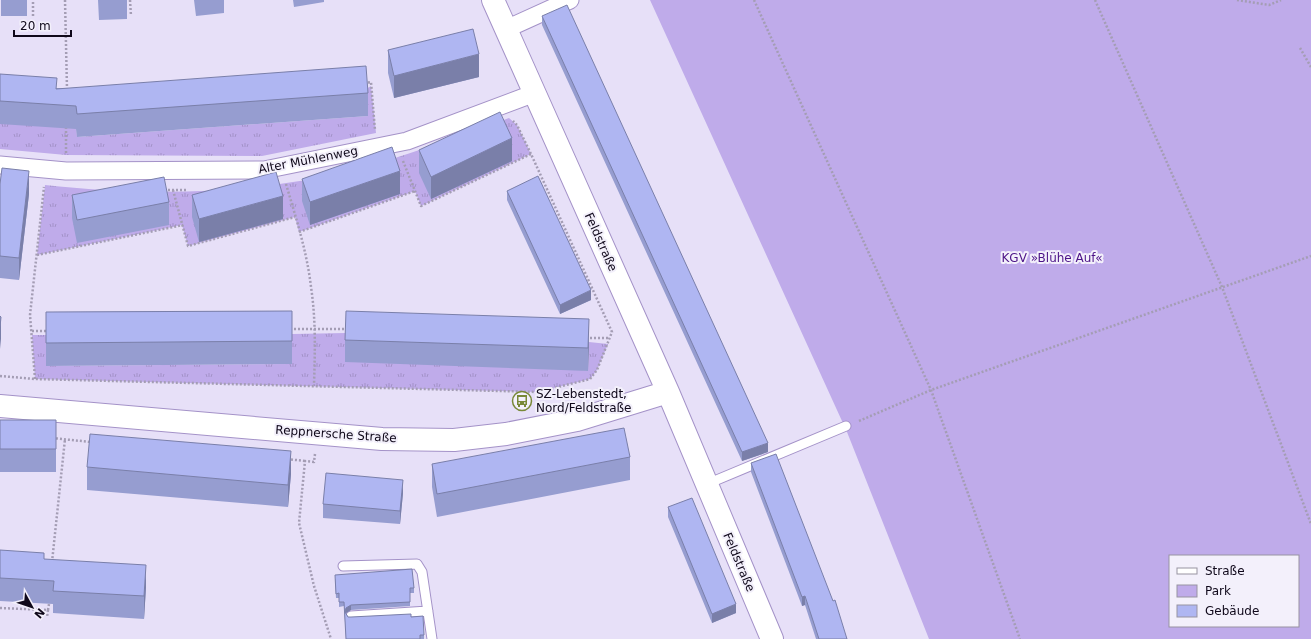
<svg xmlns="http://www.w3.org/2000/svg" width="1311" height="639" viewBox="0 0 1311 639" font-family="'DejaVu Sans',sans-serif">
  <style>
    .grass { fill: url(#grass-tufts) }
    .green { fill: #bfabea; fill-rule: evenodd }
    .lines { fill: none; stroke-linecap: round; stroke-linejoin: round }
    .lane-casing { stroke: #a492c8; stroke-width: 11 }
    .street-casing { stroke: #a492c8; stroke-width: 19 }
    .secondary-casing { stroke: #a492c8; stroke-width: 24 }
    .path { stroke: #a49db4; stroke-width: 2.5; stroke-dasharray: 2 2; stroke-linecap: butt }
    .lane { stroke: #fff; stroke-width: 9 }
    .street { stroke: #fff; stroke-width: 17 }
    .secondary { stroke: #fff; stroke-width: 22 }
    .wall { fill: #969dd0 }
    .shaded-wall { fill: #7a7fa9 }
    .building { fill: #afb6f2; stroke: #7a7fa9 }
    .labels { text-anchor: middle; stroke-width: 4; stroke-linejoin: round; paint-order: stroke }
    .street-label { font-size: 12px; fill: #0f081a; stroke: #f3f0fb }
    .park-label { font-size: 12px; fill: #4c1387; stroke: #f3f0fb }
    .poi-label { font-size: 12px; fill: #0f081a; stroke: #f3f0fb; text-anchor: start }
  </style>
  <defs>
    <pattern id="grass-tufts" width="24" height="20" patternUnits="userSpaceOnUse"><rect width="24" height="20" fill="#bfabea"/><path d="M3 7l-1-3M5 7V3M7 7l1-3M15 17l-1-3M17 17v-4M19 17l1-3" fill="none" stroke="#a392c8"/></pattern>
  </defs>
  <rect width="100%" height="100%" fill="#e7e0f8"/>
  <path class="grass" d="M371 86 376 133 262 156 66 155 0 149V123L75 110 77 137 368 116 366 89Z
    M509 118 517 125 531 154 421 206 415 191 299 232 295 217 188 246 182 225 37 255 45 185C144 196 250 195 348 171 403 158 455 137 509 118Z
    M346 333 588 371 589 342 608 344 597 370 590 379 538 392 35 379 32 335H46V366L291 364 292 334Z"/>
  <path class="green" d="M650 0H1311V639H929L847 432ZM1170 556H1298V626H1170Z"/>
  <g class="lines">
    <defs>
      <path id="lane" d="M707 484 846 426
        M343 566 417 564 422 572 432 639
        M351 616 428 611"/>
      <path id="street" d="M506 29 570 0
        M0 165 66 171 264 170 407 141 535 93"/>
      <path id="secondary" d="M493 0 668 392 772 639
        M0 406 382 439 454 440 506 434 577 420 668 392"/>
    </defs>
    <use href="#lane" class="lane-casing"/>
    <use href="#street" class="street-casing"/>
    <use href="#secondary" class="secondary-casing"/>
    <path class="path" d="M65 0 67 89
      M130 0 131 16
      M754 0 931 390 1020 639
      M1095 0 1222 287 1311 524
      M1237 0 1269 5 1281 0
      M33 16V0
      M1300 48 1311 67
      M364 83 371 82 375 130
      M66 153V126
      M403 161 421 206 531 154
      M286 184C296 218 307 252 311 287 316 320 315 352 314 385
      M164 190H187
      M173 190 188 246 295 217
      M299 232 415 191
      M37 255 183 225
      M290 329H347
      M32 331H49
      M586 338H610
      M0 376 35 379 538 392 590 379 597 370 612 332 531 154 517 125 513 121
      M35 379 30 315 44 187
      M859 421 931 390 1311 256
      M52 438 91 442
      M315 454 314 462 305 461 299 523 314 586 331 639
      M287 459 305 461
      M52 562 65 439
      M0 608 48 610 47 617
      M48 610 49 604"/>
    <use href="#lane" class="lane"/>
    <use href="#street" class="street"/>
    <use href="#secondary" class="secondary"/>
  </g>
  <path class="wall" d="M1 0H27V16H1Z
    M98 0H127V19L99 20Z
    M194 0H224V13L196 16Z
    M293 0H324V2L294 7Z
    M542 16 768 452 742 461 542 25Z
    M388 50 479 77 394 98 388 73Z
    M0 74 57 88 368 93V116L77 137 76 129 0 124Z
    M419 150 512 161 431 199 419 173Z
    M302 179 400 194 310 225 302 201Z
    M0 184 29 194 19 280 0 278Z
    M507 191 591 300 560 314 507 200Z
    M72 195 169 202V225L77 243 72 218Z
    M192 195 283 219 199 242 192 217Z
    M292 311V364L46 366V312Z
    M345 340 589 342 588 371 345 362Z
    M0 420H56V472H0Z
    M630 457V480L437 517 432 487V464Z
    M751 463 847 639H816L805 605 802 606 751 472Z
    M87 467 291 474 288 507 87 490Z
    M403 493 400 524 323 518V504Z
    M668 507 736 613 712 623 668 517Z
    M0 550 44 559 146 587 144 619 53 613V604L0 601Z
    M335 579 414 588V593H410V606L351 610 346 613 348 617H411L424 635V639H346L344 606 339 607V598H336Z"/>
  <path class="shaded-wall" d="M479 54V77L394 98V76Z
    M512 138V161L431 199V177Z
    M29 171V194L19 280V258Z
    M400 171V194L310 225V202Z
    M283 196V219L199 242V219Z
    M591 290V300L560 314V305Z
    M1 317V339L0 349V327Z
    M589 319V342L588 371V348Z
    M768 443V452L742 461V452Z
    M291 451V474L288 507V485Z
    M403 480V493L400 524V511Z
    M146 565V587L144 619V596Z
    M805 596V605L802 606V597Z
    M736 604V613L712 623V614Z
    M351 605V610L346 613 345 612 346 608Z"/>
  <path class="building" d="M567 5 768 443 742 452 542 16Z
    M473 29 479 54 394 76 388 50Z
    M366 66 368 93 77 114 76 106 0 101V74L57 78 56 89Z
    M500 112 512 138 431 177 419 150Z
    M392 147 400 171 310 202 302 179Z
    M2 168 29 171 19 258 0 256V184Z
    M276 172 283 196 199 219 192 195Z
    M538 176 591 290 560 305 507 191Z
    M164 177 169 202 77 220 72 195Z
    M292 311V341L46 343V312Z
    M346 311 589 319 588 348 345 340Z
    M0 316 1 317 0 327Z
    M0 420H56V449H0Z
    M624 428 630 457 437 494 432 464Z
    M90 434 291 451 288 485 87 467Z
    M776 454 833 601 835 600 847 639H819L805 596 802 597 751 463Z
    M326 473 403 480 400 511 323 504Z
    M692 498 736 604 712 614 668 507Z
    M0 550 44 553V559L146 565 144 596 53 591 54 581 0 578Z
    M412 569 414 588H410V602L351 605 346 608 345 612 348 617H351L411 614V617L423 616 424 635H420V639H346L344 602H339V593L336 594 335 575Z"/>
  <defs>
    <symbol id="bus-ring" viewBox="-11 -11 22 22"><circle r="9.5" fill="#f3f0fb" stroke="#788837" stroke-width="1.5"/><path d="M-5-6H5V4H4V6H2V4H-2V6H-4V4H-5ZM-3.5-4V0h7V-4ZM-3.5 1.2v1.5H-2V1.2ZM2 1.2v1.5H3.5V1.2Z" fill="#788837"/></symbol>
  </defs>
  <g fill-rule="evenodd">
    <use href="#bus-ring" x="511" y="390" width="22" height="22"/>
  </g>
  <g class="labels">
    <g class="street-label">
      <text transform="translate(308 160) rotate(-11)" y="4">Alter Mühlenweg</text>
      <text transform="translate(601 242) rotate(66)" y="4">Feldstraße</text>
      <text transform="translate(336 434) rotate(4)" y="4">Reppnersche Straße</text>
      <text transform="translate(739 562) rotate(67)" y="4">Feldstraße</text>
    </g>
    <g class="park-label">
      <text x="1052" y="262">KGV »Blühe Auf«</text>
    </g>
    <g class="poi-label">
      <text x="536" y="398">SZ-Lebenstedt,<tspan x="536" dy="14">Nord/Feldstraße</tspan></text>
    </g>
  </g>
  <rect x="1169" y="555" width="130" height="72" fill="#f3f0fb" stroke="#9893a1"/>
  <rect x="1177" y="568" width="20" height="6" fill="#ffffff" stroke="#9893a1"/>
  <text x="1205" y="575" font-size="12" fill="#0f081a">Straße</text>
  <rect x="1177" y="585" width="20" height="12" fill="#bfabea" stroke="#9893a1"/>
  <text x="1205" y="595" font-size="12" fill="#0f081a">Park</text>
  <rect x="1177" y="605" width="20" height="12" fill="#afb6f2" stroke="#9893a1"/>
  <text x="1205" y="615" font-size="12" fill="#0f081a">Gebäude</text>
  <g transform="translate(32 607) rotate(130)" stroke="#f3f0fb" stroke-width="3" paint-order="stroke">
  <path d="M0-3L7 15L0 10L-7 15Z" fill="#0f081a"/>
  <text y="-6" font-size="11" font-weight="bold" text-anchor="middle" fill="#0f081a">N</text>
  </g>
  <path d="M14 30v6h57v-6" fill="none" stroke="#0f081a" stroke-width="2"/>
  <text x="20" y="30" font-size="12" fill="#0f081a" stroke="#f3f0fb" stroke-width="3" paint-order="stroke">20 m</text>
</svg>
